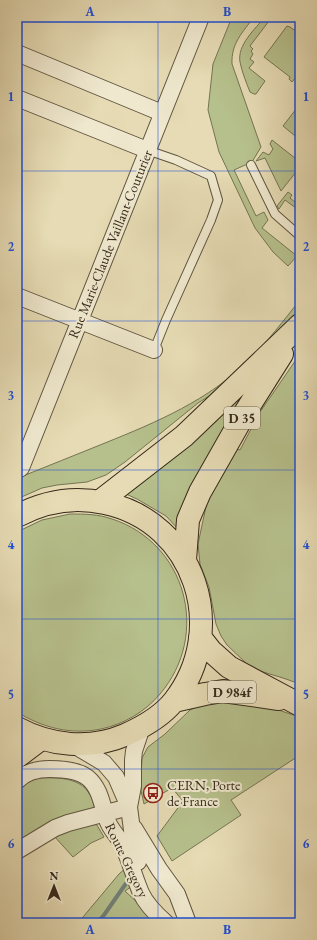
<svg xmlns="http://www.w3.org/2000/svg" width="317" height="940" viewBox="0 0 317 940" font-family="'EB Garamond',serif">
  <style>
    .green { fill: #b6c08c; stroke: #757452 }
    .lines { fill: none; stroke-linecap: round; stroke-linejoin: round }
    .stream { stroke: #717f77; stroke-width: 4 }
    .service-casing { stroke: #605540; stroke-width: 10 }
    .minor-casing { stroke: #605540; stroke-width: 18 }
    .primary-casing { stroke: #342819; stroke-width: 24 }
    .trunk-casing { stroke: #342819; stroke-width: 24 }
    .service { stroke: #efe8ce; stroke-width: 8 }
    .minor { stroke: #efe8ce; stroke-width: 16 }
    .primary { stroke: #e6dbb4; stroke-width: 22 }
    .trunk { stroke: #e6dbb4; stroke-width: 22 }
    .grid { fill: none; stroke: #1d4ed8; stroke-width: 1; stroke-opacity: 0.55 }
    .labels { text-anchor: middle; stroke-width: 4; stroke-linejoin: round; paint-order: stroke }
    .shield { fill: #efe8ce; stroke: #6c624f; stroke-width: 1 }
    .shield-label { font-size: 13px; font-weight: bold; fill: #342819 }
    .street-label { font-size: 14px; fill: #342819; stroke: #efe8ce }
    .poi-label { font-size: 14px; fill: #342819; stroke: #efe8ce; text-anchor: start }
    .neatline { fill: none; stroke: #1d4ed8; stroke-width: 1.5 }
    .grid-label { font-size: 13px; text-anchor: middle; font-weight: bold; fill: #1d4ed8 }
  </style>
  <rect width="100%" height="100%" fill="#e6dbb4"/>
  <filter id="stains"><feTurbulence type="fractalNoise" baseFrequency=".005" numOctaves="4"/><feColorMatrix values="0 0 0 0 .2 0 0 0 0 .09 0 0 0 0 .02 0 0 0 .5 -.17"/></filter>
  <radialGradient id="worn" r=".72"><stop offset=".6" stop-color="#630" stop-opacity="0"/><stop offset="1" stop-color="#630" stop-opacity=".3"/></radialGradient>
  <path class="green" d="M232 17H254C243 32 231 43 232 64L261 147 252 162 234 170 256 216 264 212 268 220 262 228 297 256 288 266 273 252 255 228 219 152 208 110 213 64Z
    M265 17H272L250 46 253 49 251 51 253 54 250 59 254 62 249 68 265 81 256 94H254L250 92C246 82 242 72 240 62 237 45 255 29 265 17Z
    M287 26 290 27 300 34V72L292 82 289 79 290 77 264 57Z
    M300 104V140L283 126Z
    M272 140 300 162V167L281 191 265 158 256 161 263 152 269 155 273 149 270 144Z
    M288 192 292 195 290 198 296 203 299 200H300V211L285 200 279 209 277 206Z
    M300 300V310L299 312 260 356 217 391 198 403 125 462 106 475 87 482 57 485 42 488 17 499 18 478C47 466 76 455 105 443 157 422 209 400 249 360 268 341 284 320 300 300Z
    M300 354V684L283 678 260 671 247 664 227 645 221 636 216 624 209 587 200 564 198 544 207 502 233 448 240 450 260 412Z
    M266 367 180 531 166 516 137 499 126 494Z
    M70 514C84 514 98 514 112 519 186 543 211 634 160 694 145 712 124 724 101 729 71 735 43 728 17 712V532L42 520Z
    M209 698 272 708 300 717V755L231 800 241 815 172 861 157 836 183 801 172 788 144 804 141 791V778L142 758 148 747 165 734 190 710 200 705Z
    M38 778C65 777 91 778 95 811L17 845V791L29 781Z
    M95 822 104 837 91 843 73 857 54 836Z
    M128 866 135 884 125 891 159 923H78L119 874Z"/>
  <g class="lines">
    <path class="stream" d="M97 923 104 915 127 882 131 879"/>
    <defs>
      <path id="service" d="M147 150 176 160 211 176 218 200 211 220 166 320 154 350
        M251 165 275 214 300 236"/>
      <path id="minor" d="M17 53 162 113
        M17 98 147 150
        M17 296 154 350
        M17 470 21 468 201 17
        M72 744 104 763 116 777 129 807 135 853 138 862
        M17 781C25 772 38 769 50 769 62 769 78 770 88 778 101 789 102 807 108 822 111 830 118 836 122 844 130 860 134 877 141 893 146 904 157 915 166 923
        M129 807 133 786V760L134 751 142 727
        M134 828 159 869 177 894 188 923
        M17 851 55 828 68 823 129 807"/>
      <path id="primary" d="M99 502 184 436 300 325
        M17 516C45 501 74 496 105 503 195 522 230 629 174 701 162 716 143 727 125 735 90 750 50 746 17 728
        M185 560 188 520 200 492 246 411 282 354
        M200 637 211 651 229 667 300 705
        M174 701 205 694 223 691 279 699"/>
      <path id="trunk" d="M17 757 41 739"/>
    </defs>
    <use href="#service" class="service-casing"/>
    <use href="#minor" class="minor-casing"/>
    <use href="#primary" class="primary-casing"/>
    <use href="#trunk" class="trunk-casing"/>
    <use href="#service" class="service"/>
    <use href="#minor" class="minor"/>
    <use href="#primary" class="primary"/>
    <use href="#trunk" class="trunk"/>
  </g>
  <path class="grid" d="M158 17V923M17 171H300M17 321H300M17 470H300M17 619H300M17 769H300"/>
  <defs>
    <symbol id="bus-ring" viewBox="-11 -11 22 22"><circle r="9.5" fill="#efe8ce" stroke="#8f2418" stroke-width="1.5"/><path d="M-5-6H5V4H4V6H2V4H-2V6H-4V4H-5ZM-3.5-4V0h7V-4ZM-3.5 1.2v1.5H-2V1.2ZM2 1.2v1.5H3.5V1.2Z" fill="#8f2418"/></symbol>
  </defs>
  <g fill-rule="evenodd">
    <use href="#bus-ring" x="142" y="782" width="22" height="22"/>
  </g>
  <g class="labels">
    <g class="shield">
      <rect x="224" y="407" width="36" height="22" rx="3"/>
      <rect x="208" y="681" width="48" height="22" rx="3"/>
    </g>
    <g class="shield-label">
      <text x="242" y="423">D 35</text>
      <text x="232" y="697">D 984f</text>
    </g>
    <g class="street-label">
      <text transform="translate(110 244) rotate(-68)" y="5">Rue Marie-Claude Vaillant-Couturier</text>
      <text transform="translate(127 860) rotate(64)" y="5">Route Gregory</text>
    </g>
    <g class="poi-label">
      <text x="167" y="790">CERN, Porte<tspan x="167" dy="16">de France</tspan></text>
    </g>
  </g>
  <rect width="317" height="940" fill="none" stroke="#e6dbb4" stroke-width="44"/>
  <g transform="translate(54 886)" stroke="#efe8ce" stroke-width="3" paint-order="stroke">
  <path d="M0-3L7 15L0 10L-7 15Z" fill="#342819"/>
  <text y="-6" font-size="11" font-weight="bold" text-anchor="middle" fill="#342819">N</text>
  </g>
  <rect x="22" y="22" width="273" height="896" class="neatline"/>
  <g class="grid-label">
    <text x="90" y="16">A</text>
    <text x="227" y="16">B</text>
    <text x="11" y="101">1</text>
    <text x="306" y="101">1</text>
    <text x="11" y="251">2</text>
    <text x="306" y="251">2</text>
    <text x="11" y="400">3</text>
    <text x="306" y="400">3</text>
    <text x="11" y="549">4</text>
    <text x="306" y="549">4</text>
    <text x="11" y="699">5</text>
    <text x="306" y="699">5</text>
    <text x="11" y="848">6</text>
    <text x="306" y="848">6</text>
    <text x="90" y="934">A</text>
    <text x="227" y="934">B</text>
  </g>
  <rect width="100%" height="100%" filter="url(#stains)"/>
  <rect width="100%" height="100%" fill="url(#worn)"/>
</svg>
